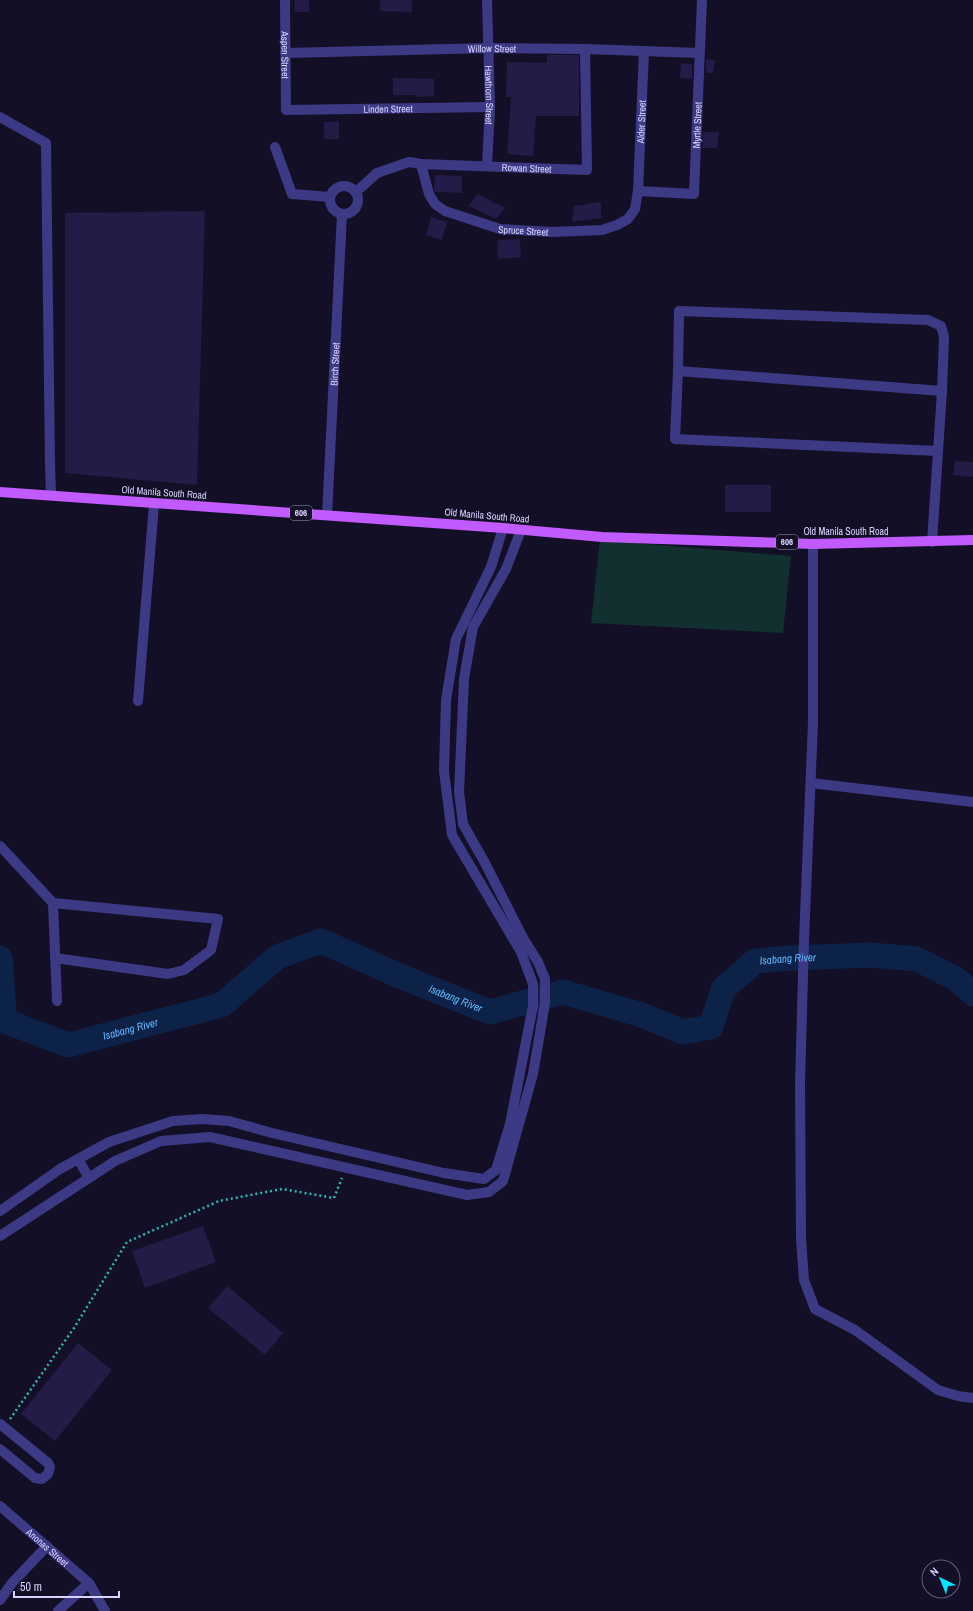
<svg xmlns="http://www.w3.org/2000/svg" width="973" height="1611" viewBox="0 0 973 1611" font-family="'Archivo Narrow',sans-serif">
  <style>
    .green { fill: #12302f }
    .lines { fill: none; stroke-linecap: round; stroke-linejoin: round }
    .river { stroke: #0c2248; stroke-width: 25 }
    .building { fill: #241b47 }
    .path { stroke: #2fb8b0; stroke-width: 2.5; stroke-dasharray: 2 3; stroke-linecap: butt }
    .minor { stroke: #3d3a85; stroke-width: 10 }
    .major { stroke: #c25bff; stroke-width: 10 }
    .labels { text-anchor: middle; stroke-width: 3; stroke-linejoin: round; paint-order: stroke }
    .shield { fill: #130f26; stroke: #9e99be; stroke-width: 1 }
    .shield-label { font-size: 9px; font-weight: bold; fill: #d9d4ff }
    .street-label { font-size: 10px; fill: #d9d4ff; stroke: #130f26 }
    .water-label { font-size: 11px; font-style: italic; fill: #62b6ff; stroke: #130f26 }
  </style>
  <rect width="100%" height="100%" fill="#130f26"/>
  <path class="green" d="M600 540 791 556 783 633 591 623Z"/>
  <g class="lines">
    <path class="river" id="s1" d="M0 958 5 1021 68 1045 222 1005 277 957 321 941 402 977 490 1012 563 992 642 1015 683 1032 711 1027 723 989 755 961 790 958 871 955 917 959 956 979 973 994"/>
  </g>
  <path class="building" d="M295 0H309V12H295Z
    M380 0H412V12L380 11Z
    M547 55H579V116H536L533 156 507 154 511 97H506L507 62 547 63Z
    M706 59 715 60 713 73H706Z
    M681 63 692 64V79L680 78Z
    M393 78 434 79V96L416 97V95H393Z
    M324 122H339V139H324Z
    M703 132H719L717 148H702Z
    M435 175 462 176V193L435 192 434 188Z
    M477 194 505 208 496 219 469 206Z
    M601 202V218L572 222 574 206Z
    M205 211 197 485 65 473V213Z
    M431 217 447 222 442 240 426 235Z
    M520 239 521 257 498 259 497 240Z
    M955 461 973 462V477L953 475Z
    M725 485H771V512H725Z
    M203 1226 216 1262 145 1288 132 1251Z
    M227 1286 283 1333 265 1355 208 1308Z
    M78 1343 112 1370 55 1441 21 1414Z"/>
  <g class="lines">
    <path class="path" d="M10 1419 74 1328 127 1242 219 1201 282 1189 334 1198 342 1178"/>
    <g class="minor">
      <path id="s2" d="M285 0 286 110 490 107"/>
      <path id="s3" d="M487 0 490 107 487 166"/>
      <path id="s4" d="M285 53 489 48 585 49 699 53"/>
      <path d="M0 117 46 143 50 464 51 495"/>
      <path d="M275 147 292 194 330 197"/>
      <path id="s5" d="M421 164 429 194 435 204 445 211 500 229 552 232 602 230 617 225 628 219 635 209 638 191 644 51"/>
      <circle cx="344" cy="200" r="14"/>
      <path id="s6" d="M638 191 694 194 702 0"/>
      <path id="s7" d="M356 192 377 173 409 162 421 164 587 170 585 49"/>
      <path d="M678 371 942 391"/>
      <path id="s8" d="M327 515 342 214"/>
      <path d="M932 542 942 391 944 337 941 326 928 320 679 311 678 371 675 439 938 451"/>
      <path d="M813 544V722L804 940 800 1084 801 1239 804 1280 815 1309 855 1330 938 1390 958 1396 973 1398"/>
      <path d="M138 701 154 504"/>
      <path d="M811 783 973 802"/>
      <path d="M0 846 53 903 57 1001"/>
      <path d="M53 903 218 919 211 950 184 970 168 974 55 958"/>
      <path d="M78 1159 89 1178"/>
      <path d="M0 1211 60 1169 109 1142 173 1121 202 1119 229 1121 272 1133 444 1173 484 1179 496 1170 510 1124 533 1006V984L521 952 452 835 444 771 446 700 456 639 491 567 503 528"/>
      <path d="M0 1236 115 1161 161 1141 210 1137 467 1195 489 1192 503 1181 533 1074 545 1003V979L538 962 523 938 485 863 463 824 459 792 464 679 473 627 506 569 521 530"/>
      <path d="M0 1424 48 1463 50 1467 48 1474 42 1479 35 1478 0 1449"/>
      <path id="s9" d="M0 1506 89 1583 105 1611"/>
      <path d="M0 1600 12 1583 47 1546"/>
      <path d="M58 1611 89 1583"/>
    </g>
    <path class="major" d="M0 492 503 528 602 537 813 544 973 540"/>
  </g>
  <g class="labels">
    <g class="shield">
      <rect x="290" y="506" width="22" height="14" rx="3"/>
      <rect x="776" y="535" width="22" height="14" rx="3"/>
    </g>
    <g class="shield-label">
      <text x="301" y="516">606</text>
      <text x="787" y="545">606</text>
    </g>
    <g class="street-label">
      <text dy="4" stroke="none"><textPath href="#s4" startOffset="207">Willow Street</textPath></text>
      <text dy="4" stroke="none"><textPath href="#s2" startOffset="55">Aspen Street</textPath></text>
      <text dy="4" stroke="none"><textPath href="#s3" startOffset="95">Hawthorn Street</textPath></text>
      <text dy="4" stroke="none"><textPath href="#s2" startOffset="212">Linden Street</textPath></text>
      <text dy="4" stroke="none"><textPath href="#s5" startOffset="343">Alder Street</textPath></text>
      <text dy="4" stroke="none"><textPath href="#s6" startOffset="125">Myrtle Street</textPath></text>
      <text dy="4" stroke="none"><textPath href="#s7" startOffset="180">Rowan Street</textPath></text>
      <text dy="4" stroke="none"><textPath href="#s5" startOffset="136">Spruce Street</textPath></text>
      <text dy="4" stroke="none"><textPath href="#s8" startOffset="151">Birch Street</textPath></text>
      <text transform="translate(164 492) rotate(4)" y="4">Old Manila South Road</text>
      <text transform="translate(487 515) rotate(5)" y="4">Old Manila South Road</text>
      <text x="846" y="535">Old Manila South Road</text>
      <text dy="4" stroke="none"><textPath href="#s9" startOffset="63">Anonas Street</textPath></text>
    </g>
    <g class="water-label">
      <text dy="4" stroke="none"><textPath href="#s1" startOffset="939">Isabang River</textPath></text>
      <text dy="4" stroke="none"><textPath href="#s1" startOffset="556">Isabang River</textPath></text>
      <text dy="4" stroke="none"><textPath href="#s1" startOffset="195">Isabang River</textPath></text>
    </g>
  </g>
  <g transform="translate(941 1579) rotate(317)"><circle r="19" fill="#130f26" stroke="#625e7d"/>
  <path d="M0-3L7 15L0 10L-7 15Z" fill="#00e5ff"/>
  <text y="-6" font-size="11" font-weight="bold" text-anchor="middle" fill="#d9d4ff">N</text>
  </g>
  <path d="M14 1591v6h105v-6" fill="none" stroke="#d9d4ff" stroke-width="2"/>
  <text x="20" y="1591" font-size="12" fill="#d9d4ff" stroke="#130f26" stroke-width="3" paint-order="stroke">50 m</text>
</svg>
